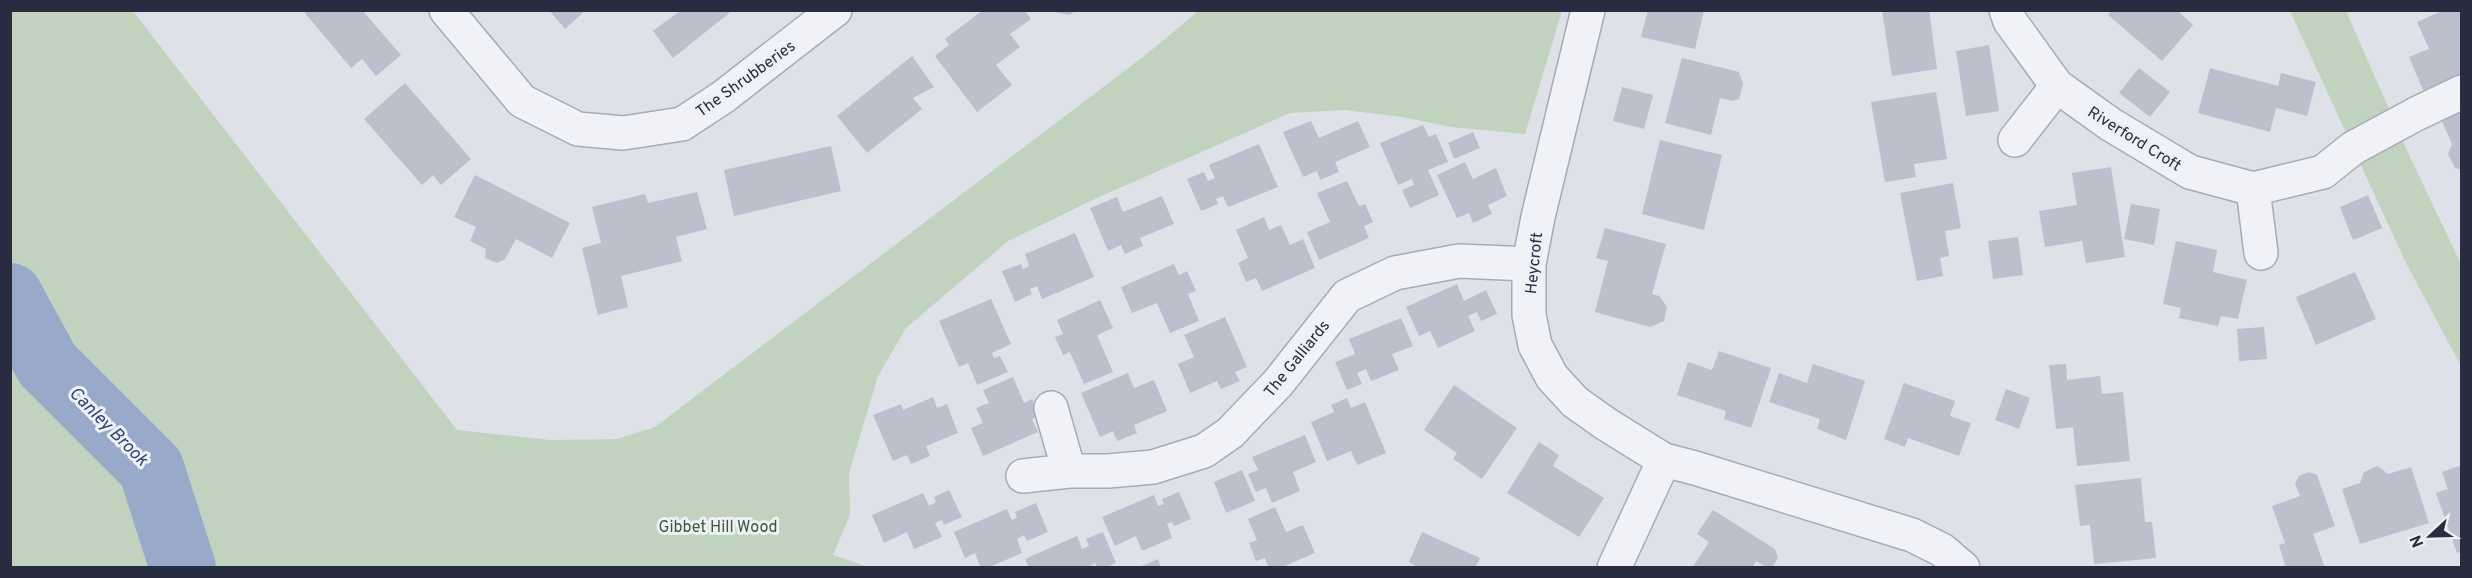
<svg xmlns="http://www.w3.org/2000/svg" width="2472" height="578" viewBox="0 0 2472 578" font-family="Overpass,sans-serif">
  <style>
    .green { fill: #c1d3bf }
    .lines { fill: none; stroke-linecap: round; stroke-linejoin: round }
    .river { stroke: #98a9ca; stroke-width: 66 }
    .building { fill: #bcbfcc }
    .minor-casing { stroke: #a8abb6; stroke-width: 36 }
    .minor { stroke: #f1f2f7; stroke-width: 33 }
    .labels { text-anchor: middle; stroke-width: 6; stroke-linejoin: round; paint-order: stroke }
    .street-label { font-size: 16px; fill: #272c40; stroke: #eef0f6 }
    .park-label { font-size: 16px; fill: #355c34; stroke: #eef0f6 }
    .water-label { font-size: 18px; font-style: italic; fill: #304475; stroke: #eef0f6 }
  </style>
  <rect width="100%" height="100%" fill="#dfe1e9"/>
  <path class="green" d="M10 11H133L457 430 550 440 617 439 655 427 1148 53 1198 11H1562L1525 134 1451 127 1402 117 1345 110 1290 113 1097 198 1008 241 906 328 878 376 849 473 850 515 833 555 871 568 11 567Z
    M2290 11H2346L2410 157 2461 264V366L2405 261Z"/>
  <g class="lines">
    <path class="river" d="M10 296 47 364 151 468 183 568"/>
  </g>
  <path class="building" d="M307 10H362L401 55 376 76 362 59 351 68 305 13Z
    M549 10H586L565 29Z
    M681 10H733L673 58 653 31Z
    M983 10H1024L1031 19 1010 34 1020 47 996 65 1012 85 977 112 935 56 949 45 945 39Z
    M1055 10H1077L1069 15 1058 13Z
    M1648 10H1704L1695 49 1641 37Z
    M1882 10H1929L1937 69 1892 76Z
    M2112 10H2177L2193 25 2162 61 2108 15Z
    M2444 10H2462V76L2424 92 2409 57 2429 49 2417 22Z
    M1989 45 1999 111 1966 116 1956 51Z
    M912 56 934 87 913 98 922 109 867 153 837 116Z
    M1682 58 1739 72 1743 84 1739 99 1732 101 1720 98 1711 135 1665 123Z
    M2139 68 2170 92 2150 117 2119 93Z
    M2210 68 2278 86 2281 73 2316 82 2307 116 2276 108 2270 132 2198 113Z
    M405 83 471 159 441 185 433 175 422 185 364 119Z
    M1622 87 1653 95 1644 129 1613 121Z
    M1936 92 1947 159 1914 164 1916 177 1885 182 1871 102Z
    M2462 107V170L2455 168 2448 154 2452 144 2440 117Z
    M1311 121 1319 138 1358 121 1370 147 1335 162 1339 172 1320 180 1317 171 1303 177 1283 132Z
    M1423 125 1429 137 1436 134 1448 162 1428 170 1439 195 1410 208 1402 190 1414 185 1412 179 1398 185 1380 143Z
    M1473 132 1480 148 1454 159 1448 143Z
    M1660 140 1722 155 1704 230 1642 214Z
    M1259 144 1278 187 1228 207 1223 196 1216 199 1218 204 1201 211 1187 179 1204 172 1208 181 1215 178 1209 165Z
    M831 146 841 191 734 216 724 170Z
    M1465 162 1473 179 1496 168 1507 196 1488 205 1492 214 1473 223 1469 213 1457 218 1437 175Z
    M2111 167 2125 257 2086 263 2082 241 2045 247 2039 211 2077 205 2072 173Z
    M475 175 570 223 552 258 516 239 505 259 497 263 485 258 486 249 470 241 476 227 454 217Z
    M1347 181 1359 206 1365 204 1373 222 1364 226 1369 238 1319 260 1307 232 1330 222 1317 193Z
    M1953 183 1961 228 1945 231 1949 256 1940 258 1943 276 1917 281 1900 193Z
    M697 192 707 229 676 237 682 261 621 276 628 307 598 315 582 248 601 243 592 207 645 194 648 203Z
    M2368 195 2382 228 2353 240 2340 207Z
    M1162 196 1174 224 1140 238 1143 246 1125 254 1121 245 1108 251 1090 208 1117 197 1123 212Z
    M2131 204 2160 209 2154 245 2124 239Z
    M1264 217 1269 230 1281 225 1290 245 1303 239 1315 268 1262 291 1256 278 1246 282 1238 263 1248 258 1236 230Z
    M1605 228 1666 244 1652 294 1659 296 1667 307 1664 321 1650 327 1595 312 1608 261 1596 258Z
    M1075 233 1094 277 1042 299 1037 286 1030 289 1032 294 1015 302 1002 271 1021 264 1023 269 1029 266 1025 254Z
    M2018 237 2023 275 1993 279 1988 241Z
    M2176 241 2217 250 2213 272 2247 280 2238 319 2221 316 2218 326 2179 318 2181 308 2163 304Z
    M1174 264 1179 275 1187 271 1196 291 1188 294 1199 321 1170 333 1157 303 1132 313 1121 287Z
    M2355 272 2376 319 2316 345 2296 297Z
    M1457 284 1464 301 1486 290 1497 314 1481 321 1477 312 1468 316 1475 331 1438 348 1430 331 1419 336 1406 307Z
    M991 299 1011 344 992 353 994 358 1000 356 1008 372 977 385 968 363 959 367 939 321Z
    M1100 300 1113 328 1097 335 1113 372 1084 384 1070 352 1063 355 1055 337 1063 334 1057 320Z
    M1225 317 1247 367 1235 372 1240 381 1221 389 1217 381 1190 393 1178 364 1194 357 1184 335Z
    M1401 318 1413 346 1392 354 1399 370 1371 381 1366 369 1357 373 1362 384 1347 390 1335 362 1355 354 1349 339Z
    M2264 327 2267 359 2239 361 2237 329Z
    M1719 351 1771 368 1751 428 1724 419 1726 411 1677 395 1688 362 1712 370Z
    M1813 364 1865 381 1846 440 1817 429 1820 419 1769 402 1779 373 1807 383Z
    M2066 364 2067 380 2100 376 2102 394 2123 392 2130 461 2077 466 2073 427 2056 429 2049 365Z
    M1128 373 1134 388 1154 380 1167 411 1134 425 1137 433 1117 441 1113 431 1100 437 1081 393Z
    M1013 377 1024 403 1032 399 1039 416 1032 419 1038 432 983 456 971 428 983 423 976 408 989 403 983 390Z
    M1904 383 1955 401 1950 416 1971 423 1959 456 1908 438 1905 447 1884 439Z
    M1454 385 1517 428 1482 479 1453 459 1457 453 1424 430Z
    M2006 389 2030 398 2019 429 1995 420Z
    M933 397 937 408 947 404 958 433 926 446 930 456 911 464 907 455 893 461 873 415 901 404 903 410Z
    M1347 398 1351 408 1365 402 1386 453 1357 465 1351 451 1327 461 1311 422 1334 412 1331 405Z
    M1305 435 1316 462 1293 472 1300 491 1272 503 1266 488 1256 492 1248 474 1258 470 1252 457Z
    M1539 442 1559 455 1553 466 1604 498 1579 537 1507 493Z
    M2462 465V551L2457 553 2436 493 2448 489 2442 472Z
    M2378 466 2388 474 2411 467 2429 523 2360 544 2342 489 2360 483 2364 472Z
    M1242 470 1255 501 1226 513 1214 482Z
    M2309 472 2317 475 2335 526 2313 534 2325 568H2286L2279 545 2285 543 2272 506 2300 496 2295 484 2299 476Z
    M2141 478 2145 522H2152L2156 558 2094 564 2090 525 2080 526 2075 485Z
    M949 490 962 517 944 525 942 520 935 523 942 537 914 549 907 532 884 543 872 515 923 493 929 506 936 502 934 497Z
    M1179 492 1191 519 1174 526 1172 522 1167 524 1172 538 1142 551 1136 536 1115 546 1102 517 1154 495 1158 506 1164 504 1162 499Z
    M1036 503 1048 532 1027 541 1024 535 1017 539 1022 553 987 568H981L975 553 965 558 954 532 1007 509 1012 520 1017 518 1015 512Z
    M1275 507 1286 532 1303 525 1315 553 1280 568H1269L1265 558 1256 561 1249 543 1257 540 1248 519Z
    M1713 510 1775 549 1778 558 1773 566 1766 567 1756 561 1752 568H1692L1709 542 1697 534Z
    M1103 532 1116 563 1104 568H1097L1095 563 1090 566 1091 568H1029L1025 559 1077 536 1082 549 1089 546 1086 539Z
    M1422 532 1480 558 1475 568H1419L1409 562Z
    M1158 559 1161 568H1137Z"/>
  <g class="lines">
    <defs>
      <path id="minor" d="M446 10 522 101 578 129 623 133 682 124 723 97 835 10
        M1588 10 1538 217 1529 264V315L1535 345 1552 377 1575 402 1606 424 1664 460 1695 468 1912 535 1942 550 1963 568
        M2006 10 2010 21 2057 86 2110 124 2190 172 2253 189 2323 172 2353 148 2416 114 2462 92
        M2015 140 2057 86
        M2253 189 2261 253
        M1051 408 1069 471
        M1023 476 1069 471H1108L1153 467 1204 451 1230 433 1278 383 1347 296 1395 273 1459 261 1529 264
        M1614 568 1664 460"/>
    </defs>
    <use href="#minor" class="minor-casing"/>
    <use href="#minor" class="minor"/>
  </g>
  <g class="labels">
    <g class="street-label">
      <text transform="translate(745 78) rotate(-36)" y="6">The Shrubberies</text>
      <text transform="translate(2135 138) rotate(32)" y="6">Riverford Croft</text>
      <text transform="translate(1533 263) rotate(-84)" y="6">Heycroft</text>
      <text transform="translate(1296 358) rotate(-51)" y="6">The Galliards</text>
    </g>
    <g class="park-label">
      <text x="718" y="532">Gibbet Hill Wood</text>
    </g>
    <g class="water-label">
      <text transform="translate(109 426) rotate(45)" y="6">Canley Brook</text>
    </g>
  </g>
  <rect width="2472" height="578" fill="none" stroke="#272c40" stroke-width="24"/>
  <g transform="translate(2430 536) rotate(248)" stroke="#eef0f6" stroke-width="4.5" paint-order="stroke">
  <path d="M0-4.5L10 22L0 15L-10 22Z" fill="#272c40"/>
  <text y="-9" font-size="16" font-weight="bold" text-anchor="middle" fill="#272c40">N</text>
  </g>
</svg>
